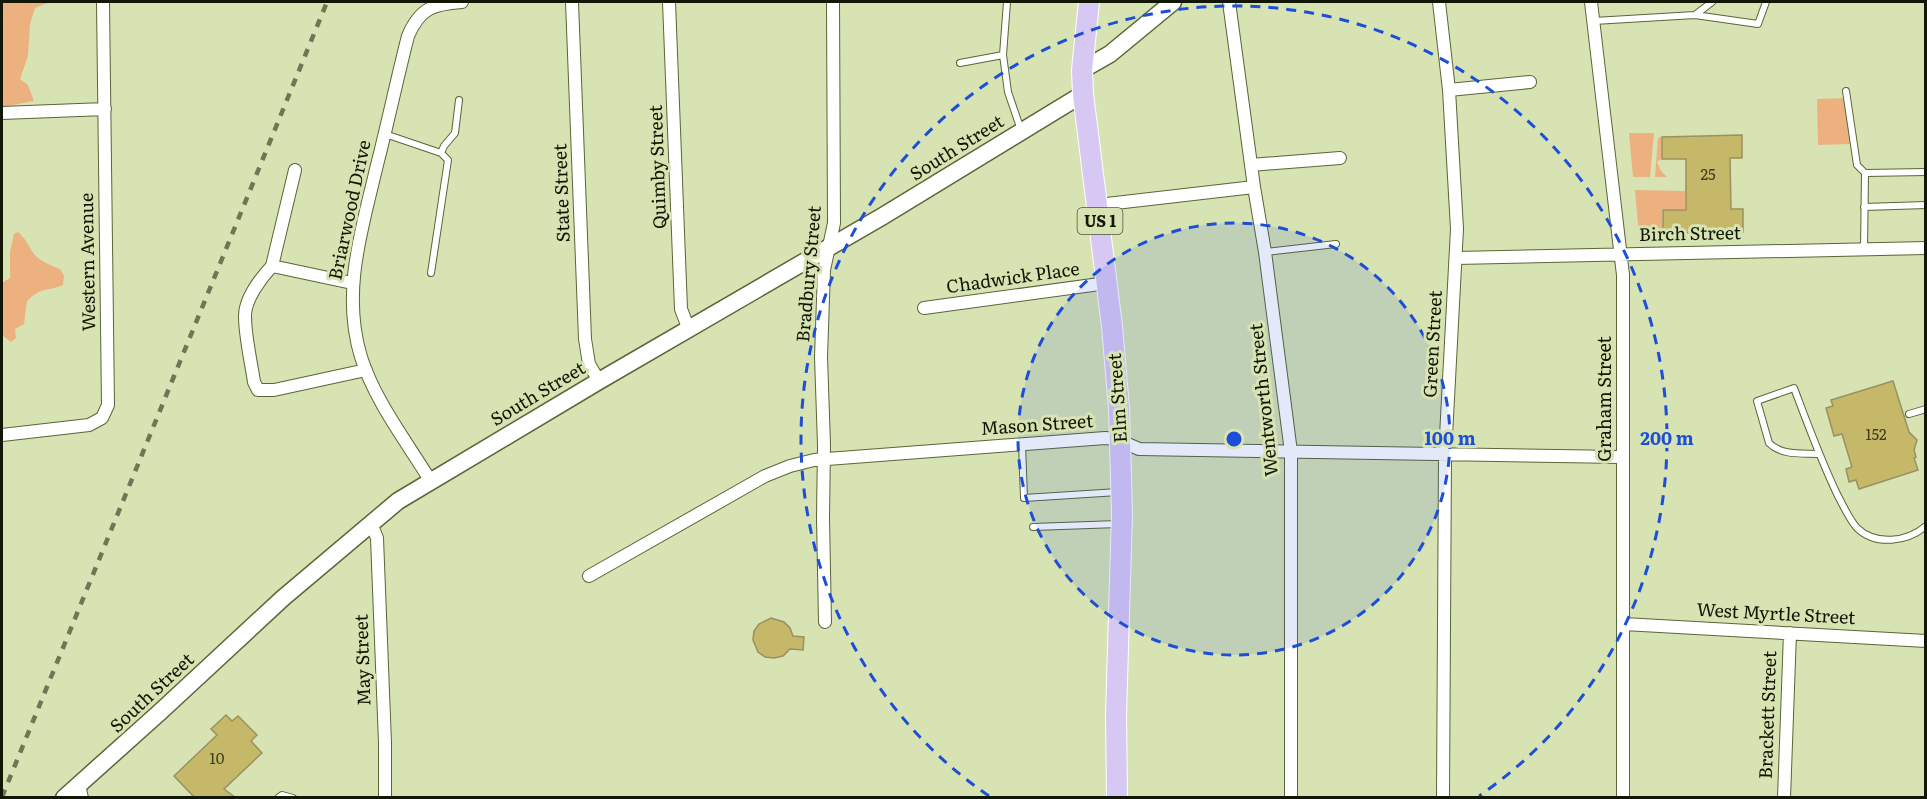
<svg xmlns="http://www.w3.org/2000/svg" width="1927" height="799" viewBox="0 0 1927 799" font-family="Literata,serif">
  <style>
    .green { fill: #edb180 }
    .building { fill: #c6b869; stroke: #999161; stroke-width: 1.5 }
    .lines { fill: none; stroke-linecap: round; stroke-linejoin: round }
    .lane-casing { stroke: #5a6538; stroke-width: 8 }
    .street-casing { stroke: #5a6538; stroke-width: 14 }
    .secondary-casing { stroke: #5a6538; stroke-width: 19 }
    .primary-casing { stroke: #fff; stroke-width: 22 }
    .lane { stroke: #fff; stroke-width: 6 }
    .street { stroke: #fff; stroke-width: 12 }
    .secondary { stroke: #fff; stroke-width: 16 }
    .primary { stroke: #d6c8f3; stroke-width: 20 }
    .rail { stroke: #6e7656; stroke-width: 4.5; stroke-dasharray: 8 8; stroke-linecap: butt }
    .ring { fill: none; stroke: #1d4ed8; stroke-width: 3; stroke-dasharray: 10 8 }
    .labels { text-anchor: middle; stroke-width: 6; stroke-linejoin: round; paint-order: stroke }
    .number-label { font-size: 15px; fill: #3f3e1e }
    .shield { fill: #d7e3b2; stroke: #4d5439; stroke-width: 1.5 }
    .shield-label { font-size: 16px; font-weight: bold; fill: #121605 }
    .street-label { font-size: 18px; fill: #121605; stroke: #d7e3b2 }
    .centre { fill: #1d4ed8; stroke: #d7e3b2; stroke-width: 3 }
    .ring-label { font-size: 18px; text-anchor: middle; font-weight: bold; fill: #1d4ed8; stroke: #d7e3b2; stroke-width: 6; stroke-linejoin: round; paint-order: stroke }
  </style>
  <rect width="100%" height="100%" fill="#d7e3b2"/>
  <path class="green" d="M2 2H50L35 8 30 24 28 56 20 79 28 85 34 101 2 107Z
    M1849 98 1850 144 1818 145 1817 99Z
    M1629 133H1654L1650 177H1633Z
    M1661 137V159L1657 162 1661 171 1667 177H1655L1658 138Z
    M1635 190 1685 191V209H1662V234L1639 235Z
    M18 232C25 238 27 243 32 251 38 261 50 265 60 269L64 276 63 285C47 292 42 286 27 301L24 324 15 329 16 338 11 342 2 335V283L10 278V252L14 234Z"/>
  <path class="building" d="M1742 135V158H1730L1731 209H1743V232L1663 233V210H1686V159H1662V137Z
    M1893 381 1909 432 1917 440 1914 450 1916 457 1914 458 1918 470 1859 489 1856 480 1849 482 1846 469 1852 467 1842 434 1834 436 1826 408 1833 406 1831 400Z
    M771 618 784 622 790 628 793 636 804 637 803 650 790 649 783 656 774 658 765 657 758 652 753 640 754 631 759 624Z
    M226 715 232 721 238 716 257 735 251 741 262 753 224 789 236 798H195L174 776 217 735 211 729Z"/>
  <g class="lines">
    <defs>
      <path id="lane" d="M1007 2 1003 55 1008 92 1021 130
        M1695 15 1712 2
        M1594 21 1695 15 1758 24 1766 2
        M960 63 1003 55
        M1846 91 1857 165 1865 173
        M385 134 441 153 448 160 431 273
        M441 153 444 146 455 133 459 100
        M1864 207 1926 205
        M1864 249 1865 173 1926 172
        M1265 252 1336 244
        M1909 414 1926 409
        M1022 444 1024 498 1118 492
        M1819 454C1802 453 1782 456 1769 443L1757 401 1794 388C1808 425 1821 461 1838 496 1844 507 1849 519 1857 528 1876 546 1907 542 1926 526
        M1033 527 1118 524
        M278 798 282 795 293 798"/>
      <path id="street" d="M572 2 585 339 589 364 599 381
        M669 2 681 309 689 330
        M1229 2 1254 187 1265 252 1291 452V798
        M1439 2 1449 90 1457 229 1445 455 1443 798
        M1591 2 1623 275V798
        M1449 90 1530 82
        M2 113 105 109
        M1251 165 1340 158
        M1098 205 1254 187
        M1456 258 1926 248
        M272 266 295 170
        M352 283 272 266C261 278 245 299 245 316 245 337 251 361 254 382L258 390H274L366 370
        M924 308 1107 283
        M2 435 89 425 102 418 108 405 103 2
        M430 480C406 441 375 401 361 357 341 292 362 229 377 165 388 122 397 79 408 36 420 8 433 4 462 2
        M371 523 377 538 385 743V798
        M589 576 765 476 790 466 814 460 1105 438 1116 439 1139 449 1622 457
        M825 622 823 518 824 445 821 357 824 270 834 223 833 2
        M1624 624 1926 641
        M79 785 82 798
        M1784 798 1790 633"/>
      <path id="secondary" d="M1082 70 1110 54 1173 2
        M64 798 160 712 283 598 398 501 599 381 883 216 1083 94"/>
      <path id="primary" d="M1089 2 1082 70 1083 94 1112 326 1119 408 1122 513 1116 715 1117 798"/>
    </defs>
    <use href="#lane" class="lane-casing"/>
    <use href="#street" class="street-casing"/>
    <use href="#secondary" class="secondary-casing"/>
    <use href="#primary" class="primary-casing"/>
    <use href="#lane" class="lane"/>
    <use href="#street" class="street"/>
    <use href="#secondary" class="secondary"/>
    <use href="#primary" class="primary"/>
    <path class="rail" d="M2 797 327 2"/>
  </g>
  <circle cx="1234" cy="439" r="216" fill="#1d4ed8" fill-opacity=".12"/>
  <g class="ring">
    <circle cx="1234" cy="439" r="216"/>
    <path d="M989 796A433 433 0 1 1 1479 796"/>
  </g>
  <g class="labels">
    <g class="number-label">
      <text x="1708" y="180">25</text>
      <text x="1876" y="440">152</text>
      <text x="217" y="764">10</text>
    </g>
    <rect class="shield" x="1077.5" y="208" width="45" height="26" rx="4.5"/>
    <g class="shield-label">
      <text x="1100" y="227">US 1</text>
    </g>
    <g class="street-label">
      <text transform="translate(957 148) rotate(-32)" y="6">South Street</text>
      <text transform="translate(658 167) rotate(-92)" y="6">Quimby Street</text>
      <text transform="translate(562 193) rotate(-92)" y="6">State Street</text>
      <text transform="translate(350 210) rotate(-78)" y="6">Briarwood Drive</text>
      <text transform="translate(1690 234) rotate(-1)" y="6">Birch Street</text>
      <text transform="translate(88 262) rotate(-91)" y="6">Western Avenue</text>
      <text transform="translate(809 274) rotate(-85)" y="6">Bradbury Street</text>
      <text transform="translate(1013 278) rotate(-8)" y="6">Chadwick Place</text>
      <text transform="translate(1433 344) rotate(-87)" y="6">Green Street</text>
      <text transform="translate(538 394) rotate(-31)" y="6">South Street</text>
      <text transform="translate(1118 398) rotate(-94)" y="6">Elm Street</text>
      <text transform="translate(1605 399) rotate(-90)" y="6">Graham Street</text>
      <text transform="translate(1264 400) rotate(-96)" y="6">Wentworth Street</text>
      <text transform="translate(1037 425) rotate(-4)" y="6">Mason Street</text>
      <text transform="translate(1776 614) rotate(3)" y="6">West Myrtle Street</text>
      <text transform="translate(363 660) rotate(-92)" y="6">May Street</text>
      <text transform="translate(152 693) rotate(-43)" y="6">South Street</text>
      <text transform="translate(1768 715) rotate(-88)" y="6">Brackett Street</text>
    </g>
  </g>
  <circle cx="1234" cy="439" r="9" class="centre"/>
  <g class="ring-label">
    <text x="1450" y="445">100 m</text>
    <text x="1667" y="445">200 m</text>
  </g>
  <rect width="1927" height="799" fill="none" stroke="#121605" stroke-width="6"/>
</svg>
